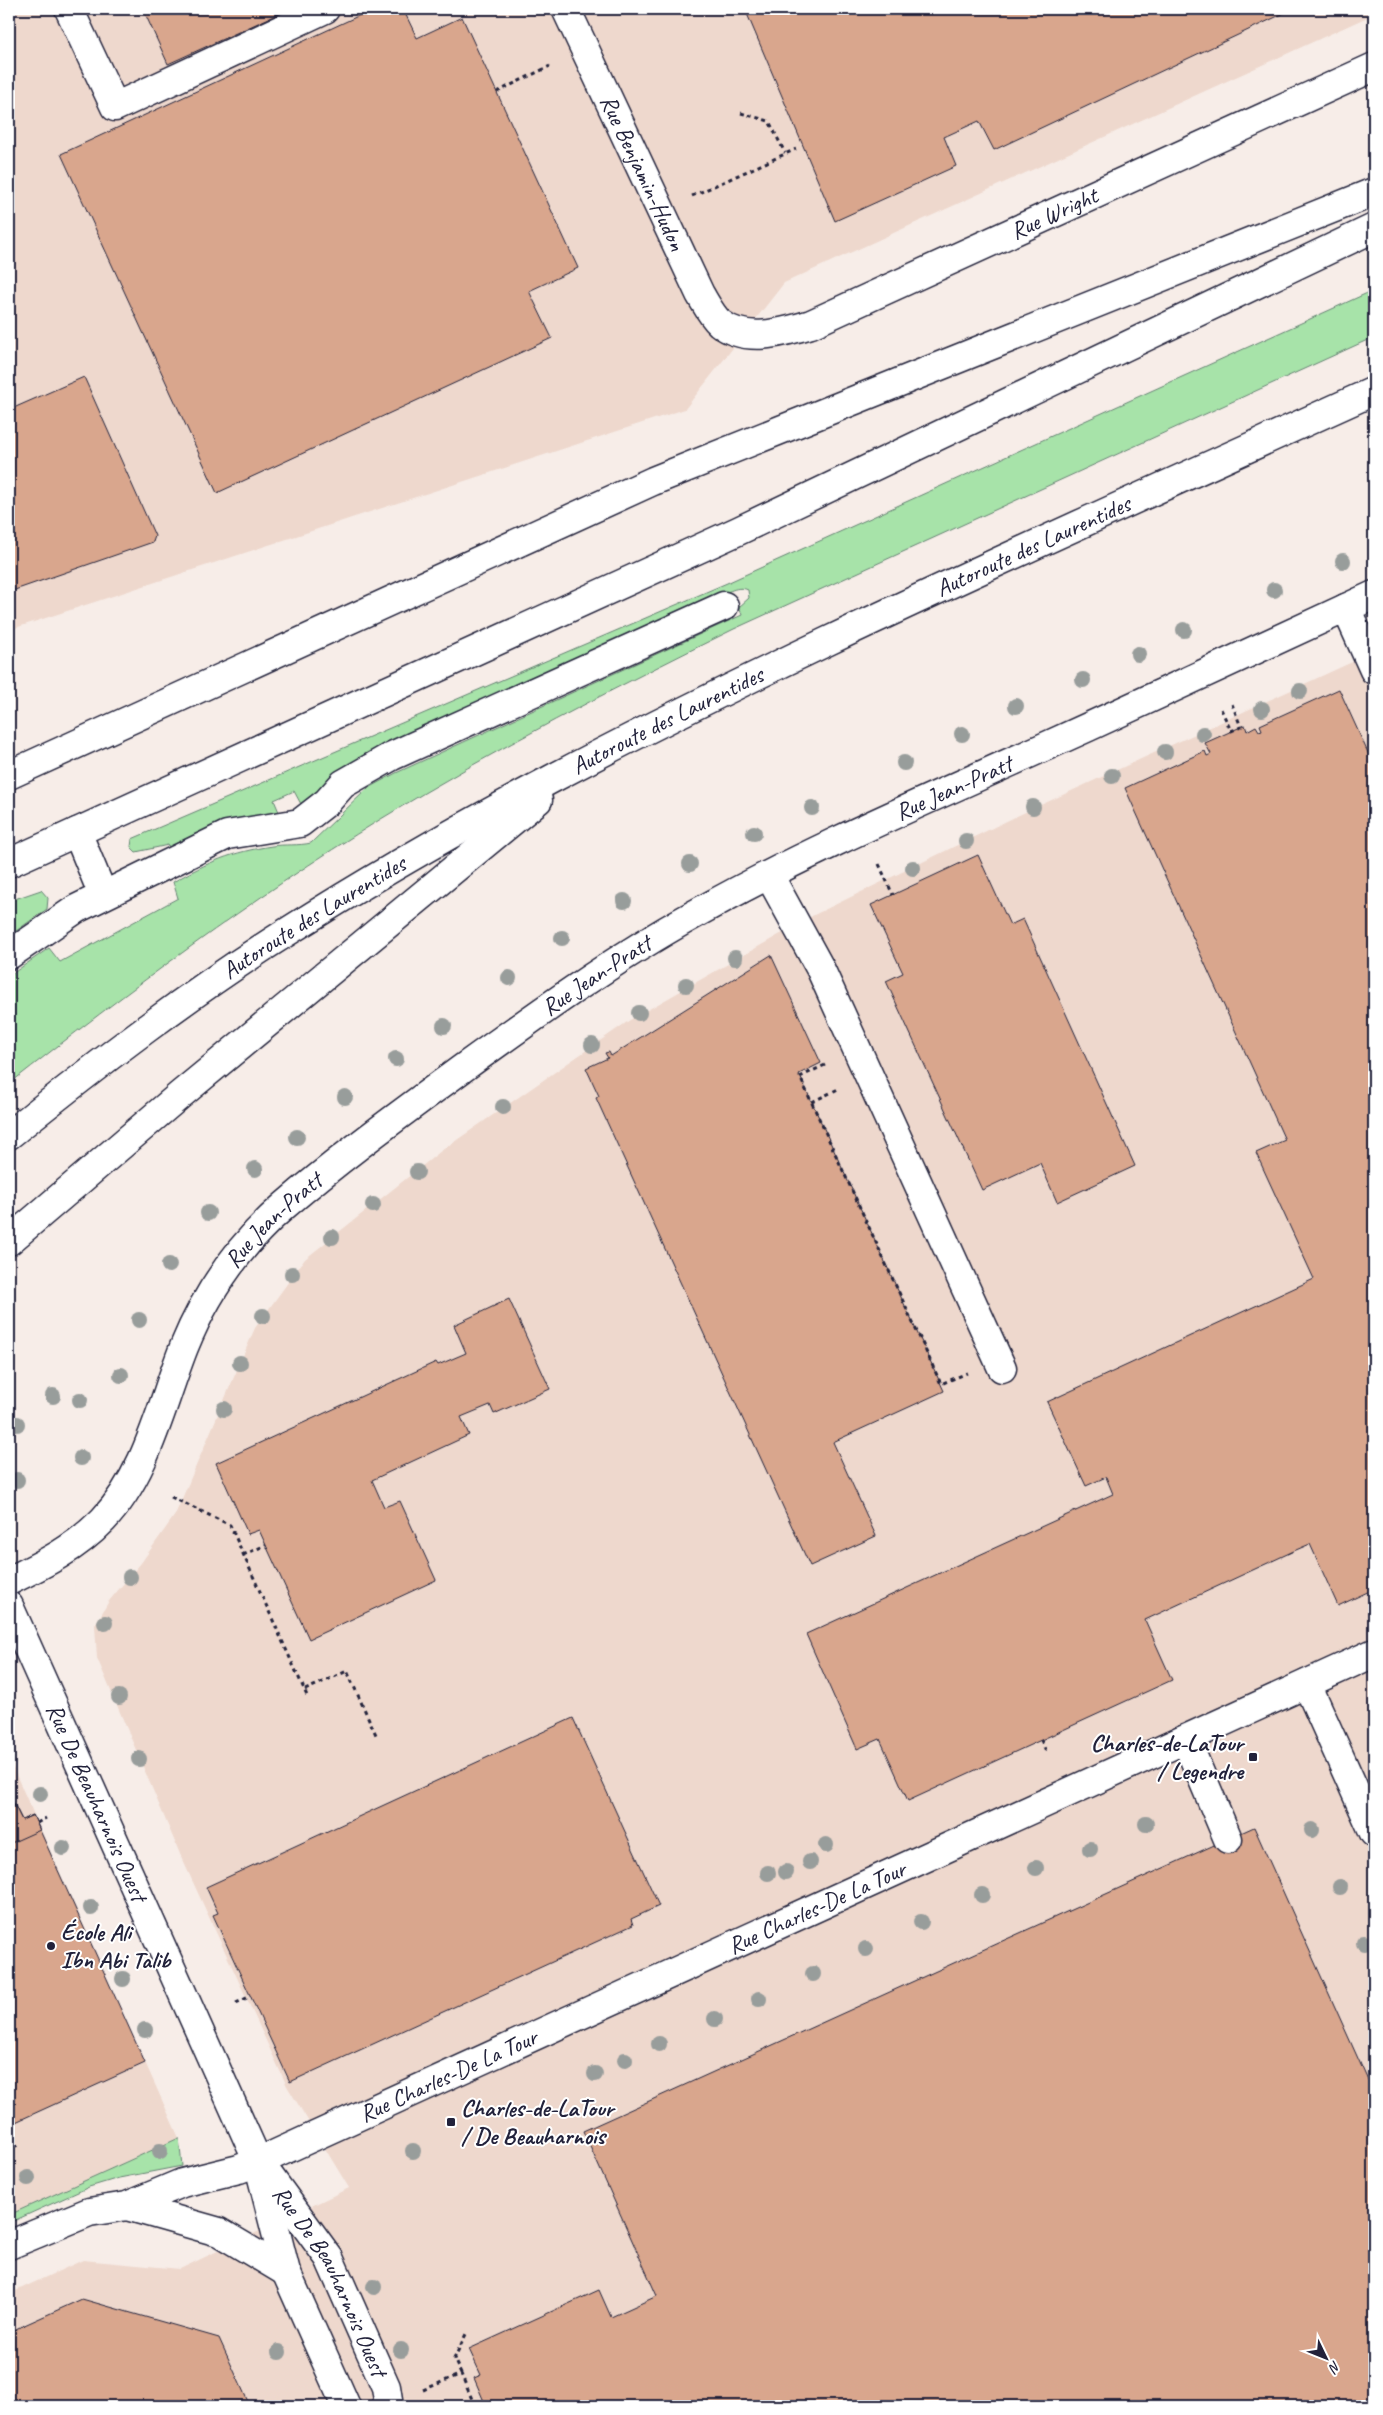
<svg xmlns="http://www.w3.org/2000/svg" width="1383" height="2415" viewBox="0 0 1383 2415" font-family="Caveat,sans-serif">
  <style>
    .built { fill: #eed8cd }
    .green { fill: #a7e3a9; stroke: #648272 }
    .building { fill: #d9a68d; stroke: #22223b }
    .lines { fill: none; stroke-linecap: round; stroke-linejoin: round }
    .minor-casing { stroke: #22223b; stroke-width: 31 }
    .major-casing { stroke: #22223b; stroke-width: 31 }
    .highway-casing { stroke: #22223b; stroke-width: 31 }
    .path { stroke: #22223b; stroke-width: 3; stroke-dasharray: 4 4; stroke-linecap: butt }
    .minor { stroke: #fff; stroke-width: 28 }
    .major { stroke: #fff; stroke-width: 28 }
    .highway { stroke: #fff; stroke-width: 28 }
    .tree { fill: #989d9b }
    .poi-dot { fill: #22223b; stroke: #fff; stroke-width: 2 }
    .labels { text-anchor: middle; stroke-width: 4; stroke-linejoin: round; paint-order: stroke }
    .street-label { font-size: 24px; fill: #22223b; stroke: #fff }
    .poi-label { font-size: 24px; font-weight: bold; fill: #22223b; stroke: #fff; text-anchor: start }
  </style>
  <rect width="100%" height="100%" fill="#f7ede8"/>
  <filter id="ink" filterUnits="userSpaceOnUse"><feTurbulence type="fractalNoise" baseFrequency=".02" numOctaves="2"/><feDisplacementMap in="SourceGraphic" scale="10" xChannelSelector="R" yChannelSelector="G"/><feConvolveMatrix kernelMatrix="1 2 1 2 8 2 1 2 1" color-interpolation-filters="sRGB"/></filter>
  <g filter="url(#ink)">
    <path class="built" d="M9 9H1374V14L784 283 685 409 9 630Z
      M1374 652V2406H9V2294L83 2260 180 2269 349 2188 287 2086 180 1854 97 1658 95 1625 109 1601 141 1563 175 1515 255 1328 305 1259 441 1151 630 1020 814 915 1019 815Z
      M9 1759 179 2138 9 2215Z"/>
    <path class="green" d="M1374 290V337L734 629C614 688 495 749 381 819 251 899 129 990 9 1084V976L49 948 60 962 178 898 173 882C208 862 232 852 272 846 285 844 298 846 311 843L368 788 396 773 742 615 739 607 749 598 748 590C735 584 726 596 711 596L410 732 355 764 302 806 294 791 274 800 279 812 232 822 170 848 168 845 136 852 131 847 132 839 727 583Z
      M41 890 48 898 47 909 9 936V901Z
      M179 2138 182 2166 119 2178 89 2187 9 2223V2215Z"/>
    <path class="building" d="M143 9H289L168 64Z
      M373 9H403L417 38 462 17 578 268 529 291 552 338 217 493 61 154Z
      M745 9H1293L994 150 979 121 944 137 956 166 835 221Z
      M84 377 155 536 153 542 9 592V410Z
      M1339 689 1374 766V846L1371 850 1374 852V1589L1338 1606 1310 1544 1296 1550 1145 1620 1172 1680 908 1801 880 1739 857 1749 806 1634 1113 1494 1106 1477 1086 1486 1047 1402 1314 1279 1256 1153 1285 1140 1125 788 1205 751 1207 756 1211 754 1205 743 1245 725 1247 731 1256 726 1259 731 1262 730 1260 725Z
      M978 855 1010 925 1023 919 1135 1166 1057 1202 1040 1163 982 1190 886 981 903 973 871 905Z
      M771 955 821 1063 799 1074 944 1391 833 1442 876 1536 810 1566 596 1098 599 1096 586 1068 608 1058 605 1053 609 1052 611 1056Z
      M509 1299 550 1389 494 1414 490 1405 461 1417 469 1435 372 1480 384 1507 400 1501 436 1580 309 1639 259 1530 248 1534 216 1463 436 1362 438 1365 466 1353 454 1325Z
      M573 1718 659 1906 631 1919 633 1925 290 2082 213 1915 218 1913 206 1887Z
      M9 1794 22 1820 33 1815 145 2063 9 2125Z
      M9 1794 22 1820 33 1815 40 1830 9 1844Z
      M1254 1827 1374 2094V2406H486L474 2378 481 2375 469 2349 599 2290 611 2317 657 2296 583 2131Z
      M82 2299 219 2338 250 2406H9V2332Z"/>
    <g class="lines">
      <defs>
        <g id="minor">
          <path d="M69 9 115 107 325 9"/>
          <path id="s1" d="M566 9 700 294C706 304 712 316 720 323 746 344 784 332 811 324L1374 67"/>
          <path d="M1346 608 1374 670"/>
          <path d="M77 832 103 895"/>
          <path d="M769 875 820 968 1002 1368"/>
          <path d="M9 955 76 909 227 835 300 823 327 802 343 784 392 756 724 606"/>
          <path id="s2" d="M9 1581C44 1564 76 1548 103 1520 147 1474 161 1405 184 1347 206 1293 239 1245 284 1206 341 1157 402 1113 463 1068 539 1013 614 959 695 914 807 851 925 801 1042 748 1153 698 1263 646 1374 595"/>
          <path id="s3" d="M9 1606 258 2162 286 2272 346 2406"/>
          <path d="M1307 1684 1374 1833"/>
          <path d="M1186 1740 1228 1839"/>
          <path id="s4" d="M258 2162 1374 1653"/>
          <path id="s5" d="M267 2173 329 2258 386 2387 389 2406"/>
        </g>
        <path id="major" d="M127 2206 219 2232 286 2272
          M9 2245 89 2212 127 2206 182 2183 239 2169 258 2162"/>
        <g id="highway">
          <path d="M9 775 653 481 1374 192"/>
          <path d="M9 863 738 531 1374 228"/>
          <path id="s6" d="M9 1135C99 1063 190 993 287 932 460 822 641 730 826 642 1007 556 1191 474 1374 391"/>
          <path d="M9 1241 180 1095 538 800"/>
        </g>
      </defs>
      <use href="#minor" class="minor-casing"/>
      <use href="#major" class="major-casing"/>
      <use href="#highway" class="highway-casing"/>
      <path class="path" d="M497 92 550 66
        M741 113 769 121 785 153
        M692 196 796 149
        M1221 709 1231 731 1241 727 1232 704
        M879 864 893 895
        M825 1065 800 1077 941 1384 967 1373
        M812 1102 838 1089
        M171 1497 230 1525 308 1698
        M243 1555 266 1545
        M305 1690 347 1671 377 1737
        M1041 1740 1046 1752
        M37 1823 46 1818
        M236 2003 251 1996
        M9 2130 17 2147
        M461 2374 454 2359 467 2332
        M423 2390 461 2374 475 2406"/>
      <use href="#minor" class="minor"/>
      <use href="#major" class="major"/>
      <use href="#highway" class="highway"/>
    </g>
    <g class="tree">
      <circle cx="1343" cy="561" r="8"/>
      <circle cx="1274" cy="590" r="8"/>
      <circle cx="1184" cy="630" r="8"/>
      <circle cx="1138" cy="654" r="8"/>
      <circle cx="1083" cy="680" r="8"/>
      <circle cx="1300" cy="691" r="8"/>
      <circle cx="1016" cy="706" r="8"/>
      <circle cx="1262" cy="709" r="8"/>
      <circle cx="962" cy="734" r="8"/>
      <circle cx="1203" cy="734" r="8"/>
      <circle cx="1165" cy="752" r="8"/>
      <circle cx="904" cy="763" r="8"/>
      <circle cx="1112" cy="776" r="8"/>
      <circle cx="1033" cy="807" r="8"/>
      <circle cx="812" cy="808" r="8"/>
      <circle cx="754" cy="833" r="8"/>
      <circle cx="966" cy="841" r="8"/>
      <circle cx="690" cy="864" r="8"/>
      <circle cx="913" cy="868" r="8"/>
      <circle cx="624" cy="901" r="8"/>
      <circle cx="562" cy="938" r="8"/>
      <circle cx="735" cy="958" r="8"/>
      <circle cx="509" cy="978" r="8"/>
      <circle cx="686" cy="985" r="8"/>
      <circle cx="639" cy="1013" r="8"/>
      <circle cx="444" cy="1026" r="8"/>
      <circle cx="592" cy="1045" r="8"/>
      <circle cx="396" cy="1059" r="8"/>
      <circle cx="345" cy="1097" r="8"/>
      <circle cx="503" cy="1107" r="8"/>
      <circle cx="297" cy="1137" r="8"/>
      <circle cx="255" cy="1169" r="8"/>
      <circle cx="417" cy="1172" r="8"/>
      <circle cx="373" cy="1205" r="8"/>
      <circle cx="208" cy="1213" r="8"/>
      <circle cx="332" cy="1237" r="8"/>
      <circle cx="169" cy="1265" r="8"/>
      <circle cx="292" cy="1274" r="8"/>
      <circle cx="263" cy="1316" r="8"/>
      <circle cx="139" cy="1320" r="8"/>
      <circle cx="240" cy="1363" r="8"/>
      <circle cx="121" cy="1375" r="8"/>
      <circle cx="53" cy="1396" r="8"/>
      <circle cx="80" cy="1400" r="8"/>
      <circle cx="224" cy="1409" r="8"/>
      <circle cx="17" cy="1424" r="8"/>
      <circle cx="81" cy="1458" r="8"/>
      <circle cx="17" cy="1480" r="8"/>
      <circle cx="130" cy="1577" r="8"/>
      <circle cx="105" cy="1623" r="8"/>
      <circle cx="119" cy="1697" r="8"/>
      <circle cx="139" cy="1759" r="8"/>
      <circle cx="40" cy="1794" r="8"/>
      <circle cx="1146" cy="1824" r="8"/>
      <circle cx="1312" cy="1830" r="8"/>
      <circle cx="826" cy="1845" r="8"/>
      <circle cx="63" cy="1848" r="8"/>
      <circle cx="1090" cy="1849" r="8"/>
      <circle cx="810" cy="1862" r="8"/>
      <circle cx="1036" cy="1868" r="8"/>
      <circle cx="786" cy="1872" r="8"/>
      <circle cx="768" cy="1873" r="8"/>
      <circle cx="1340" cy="1887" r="8"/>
      <circle cx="982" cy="1895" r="8"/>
      <circle cx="91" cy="1908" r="8"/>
      <circle cx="921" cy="1922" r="8"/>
      <circle cx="1364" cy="1943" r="8"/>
      <circle cx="866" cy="1949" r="8"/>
      <circle cx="813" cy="1974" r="8"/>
      <circle cx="123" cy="1979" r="8"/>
      <circle cx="759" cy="1999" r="8"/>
      <circle cx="715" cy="2019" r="8"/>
      <circle cx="145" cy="2030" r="8"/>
      <circle cx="659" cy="2044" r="8"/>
      <circle cx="625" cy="2060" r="8"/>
      <circle cx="595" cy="2074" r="8"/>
      <circle cx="160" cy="2151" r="8"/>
      <circle cx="413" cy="2151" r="8"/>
      <circle cx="28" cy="2178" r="8"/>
      <circle cx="374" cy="2287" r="8"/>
      <circle cx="401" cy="2350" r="8"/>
      <circle cx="279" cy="2352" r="8"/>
    </g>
  </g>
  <g class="poi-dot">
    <rect x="1248" y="1752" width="10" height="10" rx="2.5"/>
    <circle cx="51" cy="1946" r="5"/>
    <rect x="446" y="2117" width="10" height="10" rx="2.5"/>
  </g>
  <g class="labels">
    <g class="street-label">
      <text dy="8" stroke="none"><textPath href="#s1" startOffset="181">Rue Benjamin-Hudon</textPath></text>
      <text dy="8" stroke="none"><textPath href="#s1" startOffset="712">Rue Wright</textPath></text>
      <text dy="8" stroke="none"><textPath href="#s6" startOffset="1185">Autoroute des Laurentides</textPath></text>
      <text dy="8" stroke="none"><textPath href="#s6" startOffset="780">Autoroute des Laurentides</textPath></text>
      <text dy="8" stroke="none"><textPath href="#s2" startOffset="1272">Rue Jean-Pratt</textPath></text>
      <text dy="8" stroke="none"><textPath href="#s6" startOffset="375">Autoroute des Laurentides</textPath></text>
      <text dy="8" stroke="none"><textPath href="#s2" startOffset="868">Rue Jean-Pratt</textPath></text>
      <text dy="8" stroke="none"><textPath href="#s2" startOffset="462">Rue Jean-Pratt</textPath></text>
      <text dy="8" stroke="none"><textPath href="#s3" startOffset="215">Rue De Beauharnois Ouest</textPath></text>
      <text dy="8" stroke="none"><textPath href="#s4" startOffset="614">Rue Charles-De La Tour</textPath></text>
      <text dy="8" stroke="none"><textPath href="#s4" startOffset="209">Rue Charles-De La Tour</textPath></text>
      <text dy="8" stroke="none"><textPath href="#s5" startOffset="126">Rue De Beauharnois Ouest</textPath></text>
    </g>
    <g class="poi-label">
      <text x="1243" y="1751" text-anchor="end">Charles-de-LaTour<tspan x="1243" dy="28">/ Legendre</tspan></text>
      <text x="61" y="1940">École Ali<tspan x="61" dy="28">Ibn Abi Talib</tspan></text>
      <text x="461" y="2116">Charles-de-LaTour<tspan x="461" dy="28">/ De Beauharnois</tspan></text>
    </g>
  </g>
  <rect width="1383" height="2415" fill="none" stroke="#fff" stroke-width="30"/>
  <rect x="15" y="15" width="1353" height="2385" fill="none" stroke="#22223b" stroke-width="2" filter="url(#ink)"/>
  <g transform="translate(1326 2358) rotate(133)" stroke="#ffffff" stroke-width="4" paint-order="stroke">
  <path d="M0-4L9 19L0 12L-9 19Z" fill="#22223b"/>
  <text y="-8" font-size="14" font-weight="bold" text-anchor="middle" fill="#22223b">N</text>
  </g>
</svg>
